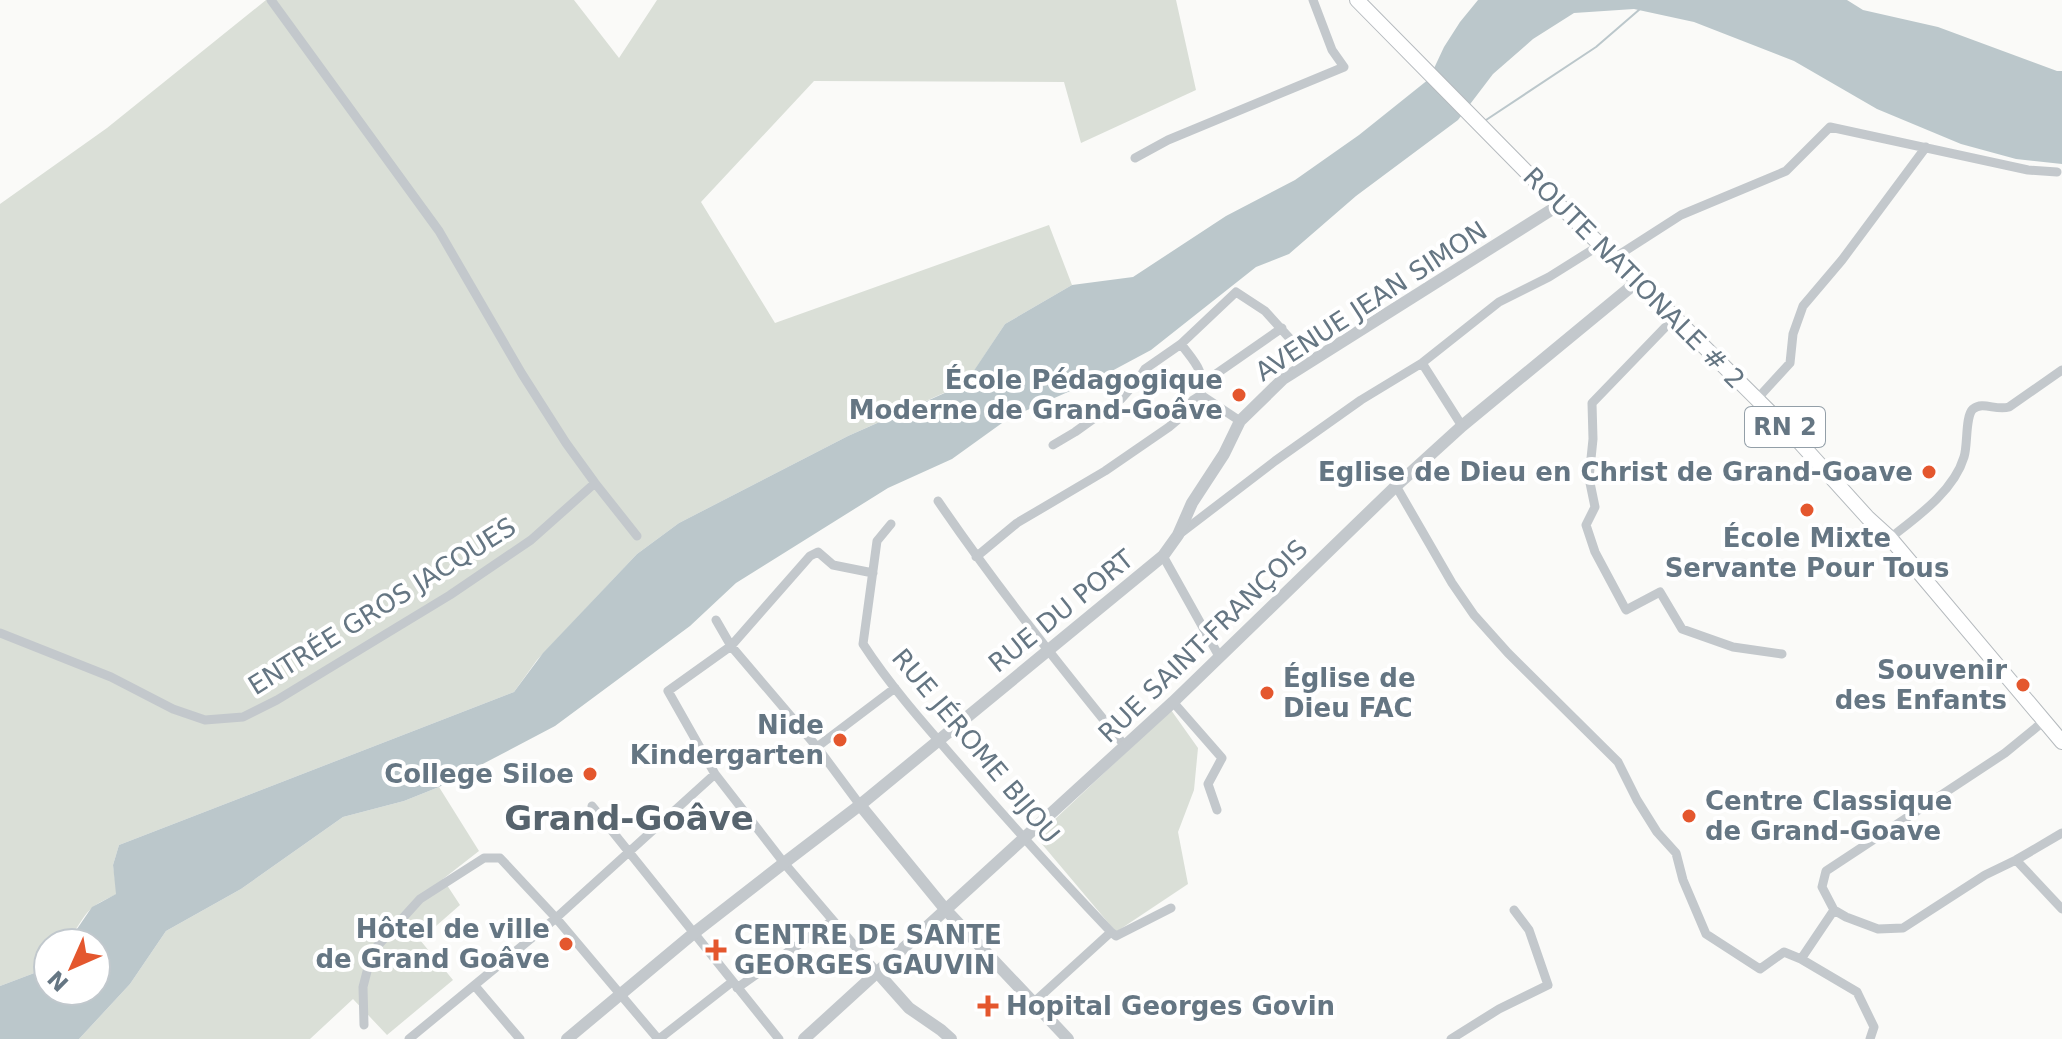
<svg xmlns="http://www.w3.org/2000/svg" width="2062" height="1039" viewBox="0 0 2062 1039" font-family="'DejaVu Sans',sans-serif">
  <style>
    .green { fill: #dadfd7 }
    .water { fill: #bbc7cb }
    .lines { fill: none; stroke-linecap: round; stroke-linejoin: round }
    .stream { stroke: #bbc7cb; stroke-width: 2 }
    .primary-casing { stroke: #b5babe; stroke-width: 16 }
    .minor { stroke: #c3c8cc; stroke-width: 9 }
    .tertiary { stroke: #c3c8cc; stroke-width: 12 }
    .primary { stroke: #fff; stroke-width: 14 }
    .poi-dot { fill: #e4572e; stroke: #fff; stroke-width: 3 }
    .labels { text-anchor: middle; stroke-width: 8; stroke-linejoin: round; paint-order: stroke }
    .shield { fill: #fff; stroke: #939fa8; stroke-width: 2 }
    .shield-label { font-size: 24px; font-weight: bold; fill: #657683 }
    .street-label { font-size: 26px; fill: #657683; stroke: #fff }
    .poi-label { font-size: 26px; font-weight: bold; fill: #657683; stroke: #fff; text-anchor: end }
    .district-label { font-size: 34px; font-weight: bold; fill: #57646e; stroke: #fff }
  </style>
  <rect width="100%" height="100%" fill="#fafaf8"/>
  <path class="green" d="M266 0H574L619 58 657 0H1176L1196 90 1081 143 1064 82 814 81 701 202 775 323 1049 225 1072 285 1005 324 966 383 848 436 679 523 637 554 537 660 514 692 119 845 113 865 117 894C109 898 99 902 93 907 76 921 77 943 48 943V952L37 972 0 986V204L107 128Z
    M1171 710 1198 748 1194 790 1178 832 1188 884 1116 932 1036 837Z
    M439 787 479 851 443 879 460 905 420 940 453 980 387 1035 353 999 310 1039H79L130 984 166 931 241 889 343 817 404 801Z"/>
  <path class="water" d="M1478 0H1847L1863 10 1938 27 2057 71H2062V164L2016 159 1961 144 1877 109 1794 61 1694 22 1634 9 1574 13 1533 39 1493 74 1458 120 1356 196 1289 254 1256 267 1151 350 1095 380 1009 418 952 459 888 488 736 583 690 626 555 726 439 787 404 801 343 817 241 889 166 931 130 984 79 1039H0V986L37 972 48 952V991H96V943H59L77 929 92 907 116 894 113 865 119 845 514 692 543 653 637 554 679 523 848 436 965 384 1005 324 1072 285 1133 277 1226 216 1295 180 1359 135 1429 79 1444 47 1460 22Z"/>
  <g class="lines">
    <path class="stream" d="M1486 120 1596 47 1640 9"/>
    <defs>
      <path id="primary" d="M1357 0 1559 205 1638 281 1793 435 1868 518 1890 538 2062 742"/>
    </defs>
    <use href="#primary" class="primary-casing"/>
    <path class="minor" d="M271 0 439 231 522 374 566 443 595 483 637 536
      M1135 158 1168 140 1344 67 1332 50 1313 0
      M1614 258 1681 215 1786 171 1830 127 2028 170 2057 172
      M1675 317 1592 403 1593 439 1589 478 1595 507 1586 525 1595 552 1626 610 1660 592 1682 629 1733 647 1782 654
      M1181 344C1195 363 1205 370 1201 395L1240 421
      M1422 363 1462 426
      M1203 383 1282 328
      M1757 399 1790 363 1793 334 1803 306 1842 260 1926 147
      M1053 445 1075 432 1121 399 1138 380 1145 369 1181 344 1236 292 1265 311 1310 361
      M1396 486 1452 583 1474 615 1508 653 1618 762 1637 800 1657 832 1676 853 1683 880 1706 934 1760 969 1784 952 1801 959 1857 992 1874 1027 1870 1039
      M938 501C996 586 1060 666 1125 746
      M891 524 877 541 863 644C891 687 925 725 959 764 1008 821 1059 877 1111 932
      M1181 533 1275 461 1361 400 1422 363 1499 302 1549 277 1600 245
      M1890 538C1917 517 1954 491 1964 457 1968 445 1965 416 1973 409 1983 401 1996 411 2009 407L2062 370
      M1163 556 1220 658
      M976 557 1017 523 1105 471 1169 427 1182 416 1193 400 1201 395
      M873 573 833 565 818 552 810 556 731 646 668 691 715 774 784 863 877 972
      M716 620 731 646 817 747 860 805
      M0 633 111 677 173 709 205 720 243 717 277 700 450 595 531 540 595 483
      M1173 702 1222 758 1208 784 1217 810
      M817 747 895 688
      M592 806 779 1039
      M2016 860 2062 909
      M1834 910 1846 917 1878 929 1903 928 1985 875 2016 860 2062 833
      M1801 959 1834 910 1822 887 1826 871 2005 753 2044 721
      M475 986 520 1039
      M737 988 832 921
      M1033 1003 1111 932 1116 936 1171 908
      M364 1025 363 987 372 952 420 899 484 858H500L556 918 658 1039
      M409 1039 556 918 715 774
      M659 1039 732 982
      M1451 1039 1499 1009 1548 985 1529 930 1514 910"/>
    <path class="tertiary" d="M860 805 945 909 1068 1039
      M877 972 909 1008 941 1030 951 1039
      M567 1039 694 933 784 863 860 805 1163 556 1178 535 1192 503 1224 454 1240 421 1283 379 1559 205
      M804 1039 1173 702 1396 486 1462 426 1638 281"/>
    <use href="#primary" class="primary"/>
  </g>
  <g class="poi-dot">
    <circle cx="1239" cy="395" r="8"/>
    <circle cx="1929" cy="472" r="8"/>
    <circle cx="1807" cy="510" r="8"/>
    <circle cx="2023" cy="685" r="8"/>
    <circle cx="1267" cy="693" r="8"/>
    <circle cx="840" cy="740" r="8"/>
    <circle cx="590" cy="774" r="8"/>
    <circle cx="1689" cy="816" r="8"/>
    <circle cx="566" cy="944" r="8"/>
    <path d="M712 938h8v8h8v8h-8v8h-8v-8h-8v-8h8z"/>
    <path d="M984 994h8v8h8v8h-8v8h-8v-8h-8v-8h8z"/>
  </g>
  <g class="labels">
    <rect class="shield" x="1745" y="407" width="80" height="40" rx="6"/>
    <g class="shield-label">
      <text x="1785" y="435">RN 2</text>
    </g>
    <g class="street-label">
      <text transform="translate(1634 278) rotate(45)" y="9">ROUTE NATIONALE # 2</text>
      <text transform="translate(1371 301) rotate(-33)" y="9">AVENUE JEAN SIMON</text>
      <text transform="translate(382 606) rotate(-32)" y="9">ENTRÉE GROS JACQUES</text>
      <text transform="translate(1061 611) rotate(-39)" y="9">RUE DU PORT</text>
      <text transform="translate(1203 641) rotate(-44)" y="9">RUE SAINT-FRANÇOIS</text>
      <text transform="translate(976 746) rotate(50)" y="9">RUE JÉROME BIJOU</text>
    </g>
    <g class="poi-label">
      <text x="1223" y="389">École Pédagogique<tspan x="1223" dy="30">Moderne de Grand-Goâve</tspan></text>
      <text x="1913" y="481">Eglise de Dieu en Christ de Grand-Goave</text>
      <text x="1807" y="547" text-anchor="middle">École Mixte<tspan x="1807" dy="30">Servante Pour Tous</tspan></text>
      <text x="2007" y="679">Souvenir<tspan x="2007" dy="30">des Enfants</tspan></text>
      <text x="1283" y="687" text-anchor="start">Église de<tspan x="1283" dy="30">Dieu FAC</tspan></text>
      <text x="824" y="734">Nide<tspan x="824" dy="30">Kindergarten</tspan></text>
      <text x="574" y="783">College Siloe</text>
      <text x="1705" y="810" text-anchor="start">Centre Classique<tspan x="1705" dy="30">de Grand-Goave</tspan></text>
      <text x="550" y="938">Hôtel de ville<tspan x="550" dy="30">de Grand Goâve</tspan></text>
      <text x="734" y="944" text-anchor="start">CENTRE DE SANTE<tspan x="734" dy="30">GEORGES GAUVIN</tspan></text>
      <text x="1006" y="1015" text-anchor="start">Hopital Georges Govin</text>
    </g>
    <g class="district-label">
      <text x="629" y="830">Grand-Goâve</text>
    </g>
  </g>
  <g transform="translate(72 967) rotate(225)"><circle r="38" fill="#ffffff" stroke="#c1c8cd" stroke-width="2"/>
  <path d="M0-6L14 30L0 20L-14 30Z" fill="#e4572e"/>
  <text y="-12" font-size="22" font-weight="bold" text-anchor="middle" fill="#657683">N</text>
  </g>
</svg>
